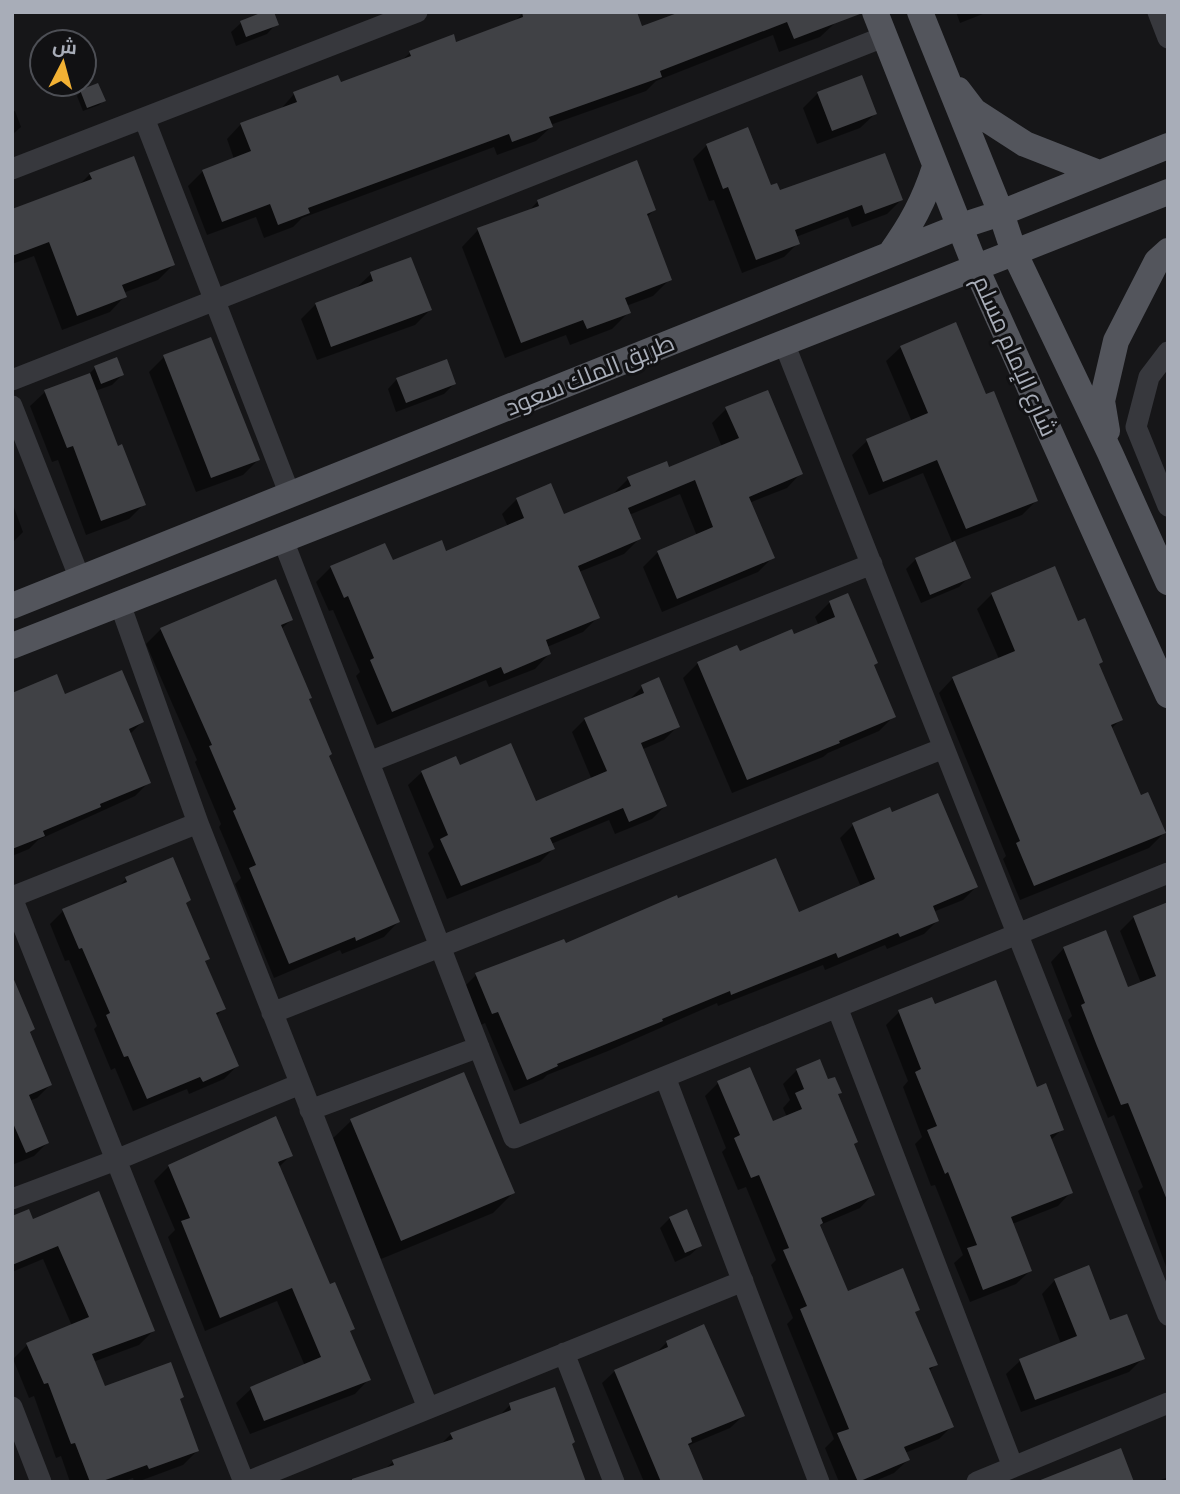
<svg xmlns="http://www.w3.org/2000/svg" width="1180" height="1494" viewBox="0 0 1180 1494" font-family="'Alegreya Sans',Cairo,sans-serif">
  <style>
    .shadow { fill: #0007 }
    .building { fill: #404145 }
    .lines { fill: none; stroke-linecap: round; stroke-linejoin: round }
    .minor { stroke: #37383d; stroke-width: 21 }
    .major { stroke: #53555c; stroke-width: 26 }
    .labels { text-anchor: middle; stroke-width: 6; stroke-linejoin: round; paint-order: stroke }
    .street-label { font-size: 24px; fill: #a8adb8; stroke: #111113 }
  </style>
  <rect width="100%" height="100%" fill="#161618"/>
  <path class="shadow" d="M685 12 835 23 820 37 779 52 773 35 656 81 646 91 550 125 551 127 536 141 497 155 494 147 302 218 293 227 264 238 256 217 207 235 188 186 203 171 234 159 227 139 241 124 280 110 294 94 340 85 400 62 410 53 455 44 514 22 522 14 641 29Z
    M956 12H988L960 23Z
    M241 23 276 24 267 34 236 46 231 32Z
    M81 91 103 101 99 105 83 111 77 96Z
    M818 93 875 114 860 128 817 144 803 108Z
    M15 111 21 127 12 135V112Z
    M707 145 779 192 901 200 887 214 852 227 848 217 796 237 798 243 784 257 742 273 714 200 709 201 693 159Z
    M90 174 173 265 158 280 123 293 124 297 110 312 62 330 34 256 12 264V211L78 186Z
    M538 201 654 210 646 218 670 279 653 296 626 306 629 312 612 329 570 345 566 335 505 358 462 247 478 230 528 212Z
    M371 274 430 310 415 325 317 360 301 319 316 304 355 289Z
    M901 347 1036 501 1022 515 953 541 969 577 959 587 921 603 906 569 916 559 953 544 923 473 869 495 852 455 867 441 912 422 886 361Z
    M164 357 258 460 243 475 196 492 149 372Z
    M95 368 122 375 112 385 95 391 117 448 144 504 129 519 86 535 58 460 52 462 30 406 45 392 87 376Z
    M397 379 454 384 444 394 396 412 388 389Z
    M726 409 801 473 787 488 749 503 772 558 758 572 662 612 643 567 658 552 697 536 680 494 629 515 639 539 624 554 579 572 598 617 583 632 547 647 549 654 535 669 489 687 486 680 377 725 356 676 360 672 333 610 329 611 316 582 331 567 392 562 445 553 508 527 502 514 517 499 563 516 614 493 628 479 668 469 722 447 712 423Z
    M12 502 23 532 12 543Z
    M992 594 1121 719 1111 729 1140 798 1164 833 1149 848 1020 900 1003 859 1006 856 939 693 953 678 999 659 977 609Z
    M830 602 872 666 894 716 879 731 828 753 823 757 732 793 683 678 698 663 794 636 819 626 815 617Z
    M291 620 281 629 328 756 398 922 384 937 342 954 340 950 274 978 235 884 241 878 219 827 221 824 195 762 197 760 146 644 161 629Z
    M642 687 678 726 664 740 641 750 665 806 652 819 615 834 609 820 551 844 553 849 540 862 447 899 428 853 434 847 408 785 422 772 459 767 535 803 592 780 572 732 585 719 629 700Z
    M12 695 64 696 142 722 129 735 149 782 135 796 38 840 29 849 12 856Z
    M889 809 976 887 963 900 933 912 937 921 924 934 887 949 885 945 825 970 823 965 718 1006 717 1003 608 1051 547 1075 543 1079 514 1091 485 1023 479 1026 463 988 476 975 563 941 565 945 798 914 861 887 840 838 853 825Z
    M126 879 184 904 207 959 204 963 223 1009 216 1016 237 1066 224 1079 189 1094 187 1089 133 1111 115 1068 111 1070 94 1029 97 1026 69 960 65 961 50 924 63 911 116 889Z
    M1168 904V1272L1138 1191 1143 1187 1114 1115 1108 1118 1084 1060 1068 1020 1072 1016 1051 962 1064 948 1127 989 1141 983 1120 931 1134 917Z
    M12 988 33 1029 29 1034 50 1085 37 1098 29 1101 47 1143 34 1156 12 1165Z
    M934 1006 1036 1089 1062 1129 1051 1140 1071 1192 1058 1206 1012 1224 1030 1271 1016 1284 970 1302 954 1263 963 1255 935 1185 931 1186 915 1144 922 1137 903 1087 908 1081 886 1025 899 1012Z
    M749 1070 772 1124 787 1117 783 1108 790 1100 783 1084 797 1070 827 1082 837 1095 856 1142 853 1146 873 1194 860 1208 820 1225 847 1294 918 1309 914 1313 936 1364 929 1371 952 1426 939 1439 905 1453 908 1460 894 1473 873 1482H839L825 1448 834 1439 787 1324 793 1318 771 1265 776 1260 746 1187 738 1190 722 1152 726 1148 705 1096 718 1083Z
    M351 1121 513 1193 493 1213 381 1259 331 1140Z
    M291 1155 278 1168 329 1286 353 1328 349 1332 369 1379 355 1394 250 1434 236 1403 251 1389 305 1366 277 1301 205 1331 168 1237 175 1230 154 1181 169 1166Z
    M12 1217 32 1221 153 1331 139 1345 93 1362 104 1389 197 1451 183 1465 137 1482H134L133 1478 122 1482H70L61 1456 56 1458 34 1396 29 1398 13 1359 27 1345 72 1326 43 1259 12 1272Z
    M670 1218 700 1246 690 1255 675 1262 660 1228Z
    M1055 1280 1109 1322 1143 1358 1129 1372 1021 1412 1006 1374 1020 1361 1061 1344 1042 1294Z
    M667 1342 743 1416 730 1428 687 1446 702 1482H644L602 1383 615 1371 654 1355Z
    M510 1405 570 1445 584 1482H351L385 1469 393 1462 440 1445 451 1434 497 1418Z
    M1168 1477V1482H1156Z"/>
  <path class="building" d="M263 12H274L279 25 246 37 240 21Z
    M522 12H637L642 26 680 12H860V14L794 39 787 22 660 71 662 77 549 117 553 127 512 142 509 134 308 208 310 213 278 225 270 204 222 222 202 170 251 151 240 123 297 102 293 92 338 75 341 82 411 56 409 51 454 34 456 42 523 17Z
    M862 75 877 114 832 131 817 92Z
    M98 83 106 101 87 108 80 90Z
    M748 127 771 185 777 183 780 190 885 153 903 200 865 214 862 205 795 230 800 244 756 260 728 187 723 189 706 144Z
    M134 156 175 265 122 285 127 297 77 316 49 242 12 256V209L92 179 89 173Z
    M637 160 656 210 647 214 672 280 625 298 631 313 587 329 583 320 521 343 477 228 539 206 537 200Z
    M411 257 432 310 331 347 315 303 373 281 370 272Z
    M956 322 986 394 994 391 1038 501 966 529 937 460 883 482 866 439 928 413 900 346Z
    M211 337 260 460 211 478 163 355Z
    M117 357 124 375 101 384 94 366Z
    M447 359 456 384 406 403 396 378Z
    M90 373 118 446 122 444 146 505 101 521 73 446 67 448 44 390Z
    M768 390 803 474 749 497 775 558 677 599 657 551 713 527 695 480 628 508 641 539 578 566 600 618 546 640 551 654 504 674 501 667 392 712 370 660 374 658 348 596 344 598 330 566 385 543 393 560 442 540 446 551 524 518 516 498 551 483 564 514 631 486 627 477 667 461 669 467 739 438 725 407Z
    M955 541 971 578 930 595 915 558Z
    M1055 566 1078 621 1085 618 1103 662 1099 664 1123 720 1111 725 1141 795 1148 792 1166 833 1034 886 1016 843 1020 841 952 677 1015 651 991 593Z
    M276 579 293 620 281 625 312 698 309 699 332 754 329 756 400 922 356 941 355 937 289 964 249 868 256 865 233 811 236 809 209 746 212 745 160 628Z
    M848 593 878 663 874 665 896 717 839 741 840 743 747 780 697 662 737 645 740 651 792 629 794 634 835 617 829 601Z
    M122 670 144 722 129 729 151 783 100 804 101 807 43 831 45 836 12 849V693L57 674 65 694Z
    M659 677 680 727 641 743 667 806 629 822 623 808 550 838 555 849 461 886 440 839 448 835 421 771 456 756 460 765 511 743 536 801 607 771 584 718 644 693 641 685Z
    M938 793 978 887 933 906 939 921 900 937 898 933 838 958 836 953 731 995 730 991 662 1019 663 1021 557 1064 558 1066 527 1080 498 1012 492 1014 475 973 564 939 566 943 677 895 678 898 776 858 799 912 875 879 852 823 890 807 892 812Z
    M173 857 191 900 186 903 210 959 205 961 226 1009 216 1013 239 1066 203 1082 200 1077 147 1099 128 1056 124 1057 106 1015 110 1013 82 948 79 949 62 909 127 882 125 877Z
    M1168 902V1200H1167L1128 1103 1121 1105 1097 1046 1081 1005 1085 1003 1063 947 1106 930 1128 987 1156 976 1133 916Z
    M12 975 35 1029 30 1032 52 1085 29 1095 49 1143 26 1153 12 1121Z
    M996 980 1037 1087 1046 1083 1064 1130 1050 1135 1073 1193 1011 1217 1032 1271 983 1290 967 1248 977 1245 948 1172 945 1174 927 1130 937 1126 915 1072 921 1069 898 1010 932 997 935 1004Z
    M820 1059 828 1079 835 1077 842 1093 838 1094 858 1142 854 1144 875 1195 821 1218 823 1223 820 1225 848 1291 903 1268 920 1310 915 1312 938 1365 929 1368 954 1427 904 1447 910 1460 858 1482 837 1433 849 1429 800 1309 807 1306 783 1250 789 1248 759 1175 751 1178 734 1138 740 1135 717 1081 750 1067 773 1121 802 1109 795 1093 804 1089 796 1069Z
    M464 1072 515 1193 401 1241 350 1119Z
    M276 1116 293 1156 278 1162 330 1284 335 1282 355 1329 350 1331 371 1380 264 1421 250 1387 321 1357 292 1288 220 1318 181 1221 190 1218 168 1165Z
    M99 1191 155 1331 92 1354 105 1386 171 1362 184 1397 180 1399 199 1451 149 1469 147 1465 100 1482H90L75 1443 71 1444 48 1383 44 1384 26 1343 89 1317 58 1246 12 1265V1216L29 1209 33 1219Z
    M687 1209 702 1246 685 1253 669 1217Z
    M1089 1265 1110 1320 1127 1314 1145 1359 1035 1400 1019 1359 1077 1336 1054 1279Z
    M704 1324 745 1416 691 1438 692 1442 688 1444 704 1482H661L614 1370 668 1347 666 1341Z
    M555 1387 575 1442 572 1444 586 1482H352V1479L394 1465 392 1460 453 1439 450 1433 511 1410 509 1403Z
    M1121 1448 1134 1482H1038V1481Z"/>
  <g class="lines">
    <path class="minor" d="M1158 12 1168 38
      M144 118 290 495
      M12 169 417 12
      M784 343 1168 1315
      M1168 352 1149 377 1136 427 1168 506
      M12 380 886 36
      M12 406 80 579
      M283 540 514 1138 1168 873
      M120 604 198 823 428 1408
      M369 762 872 564
      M12 897 198 823
      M12 898 244 1482
      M837 1007 1013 1467
      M272 1013 944 748
      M665 1077 819 1482
      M310 1110 479 1047
      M12 1199 116 1160 300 1084
      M564 1353 614 1482
      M12 1407 41 1482
      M247 1482 743 1281
      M977 1482 1168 1403"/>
    <path class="major" d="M875 12 976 268 1168 695
      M920 12 1001 213 1014 252 1110 453 1168 582
      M958 90 974 111 1025 144 1099 173
      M890 254C911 225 924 201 935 167
      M1107 431 1102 401 1116 341 1157 261 1168 251
      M12 606 961 226 1001 213 1168 146
      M12 646 1168 192"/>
  </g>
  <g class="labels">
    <g class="street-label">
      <text transform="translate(1015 356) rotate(66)" y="8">شارع الإمام مسلم</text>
      <text transform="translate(590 375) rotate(-22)" y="8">طريق الملك سعود</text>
    </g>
  </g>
  <rect width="1180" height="1494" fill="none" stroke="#a8adb8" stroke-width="28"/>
  <g transform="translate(63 63) rotate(6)"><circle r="33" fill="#111113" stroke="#4d4f55" stroke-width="2"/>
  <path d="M0-5L12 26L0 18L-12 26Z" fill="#f2b134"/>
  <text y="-10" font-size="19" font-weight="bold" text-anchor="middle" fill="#a8adb8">ش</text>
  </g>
</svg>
